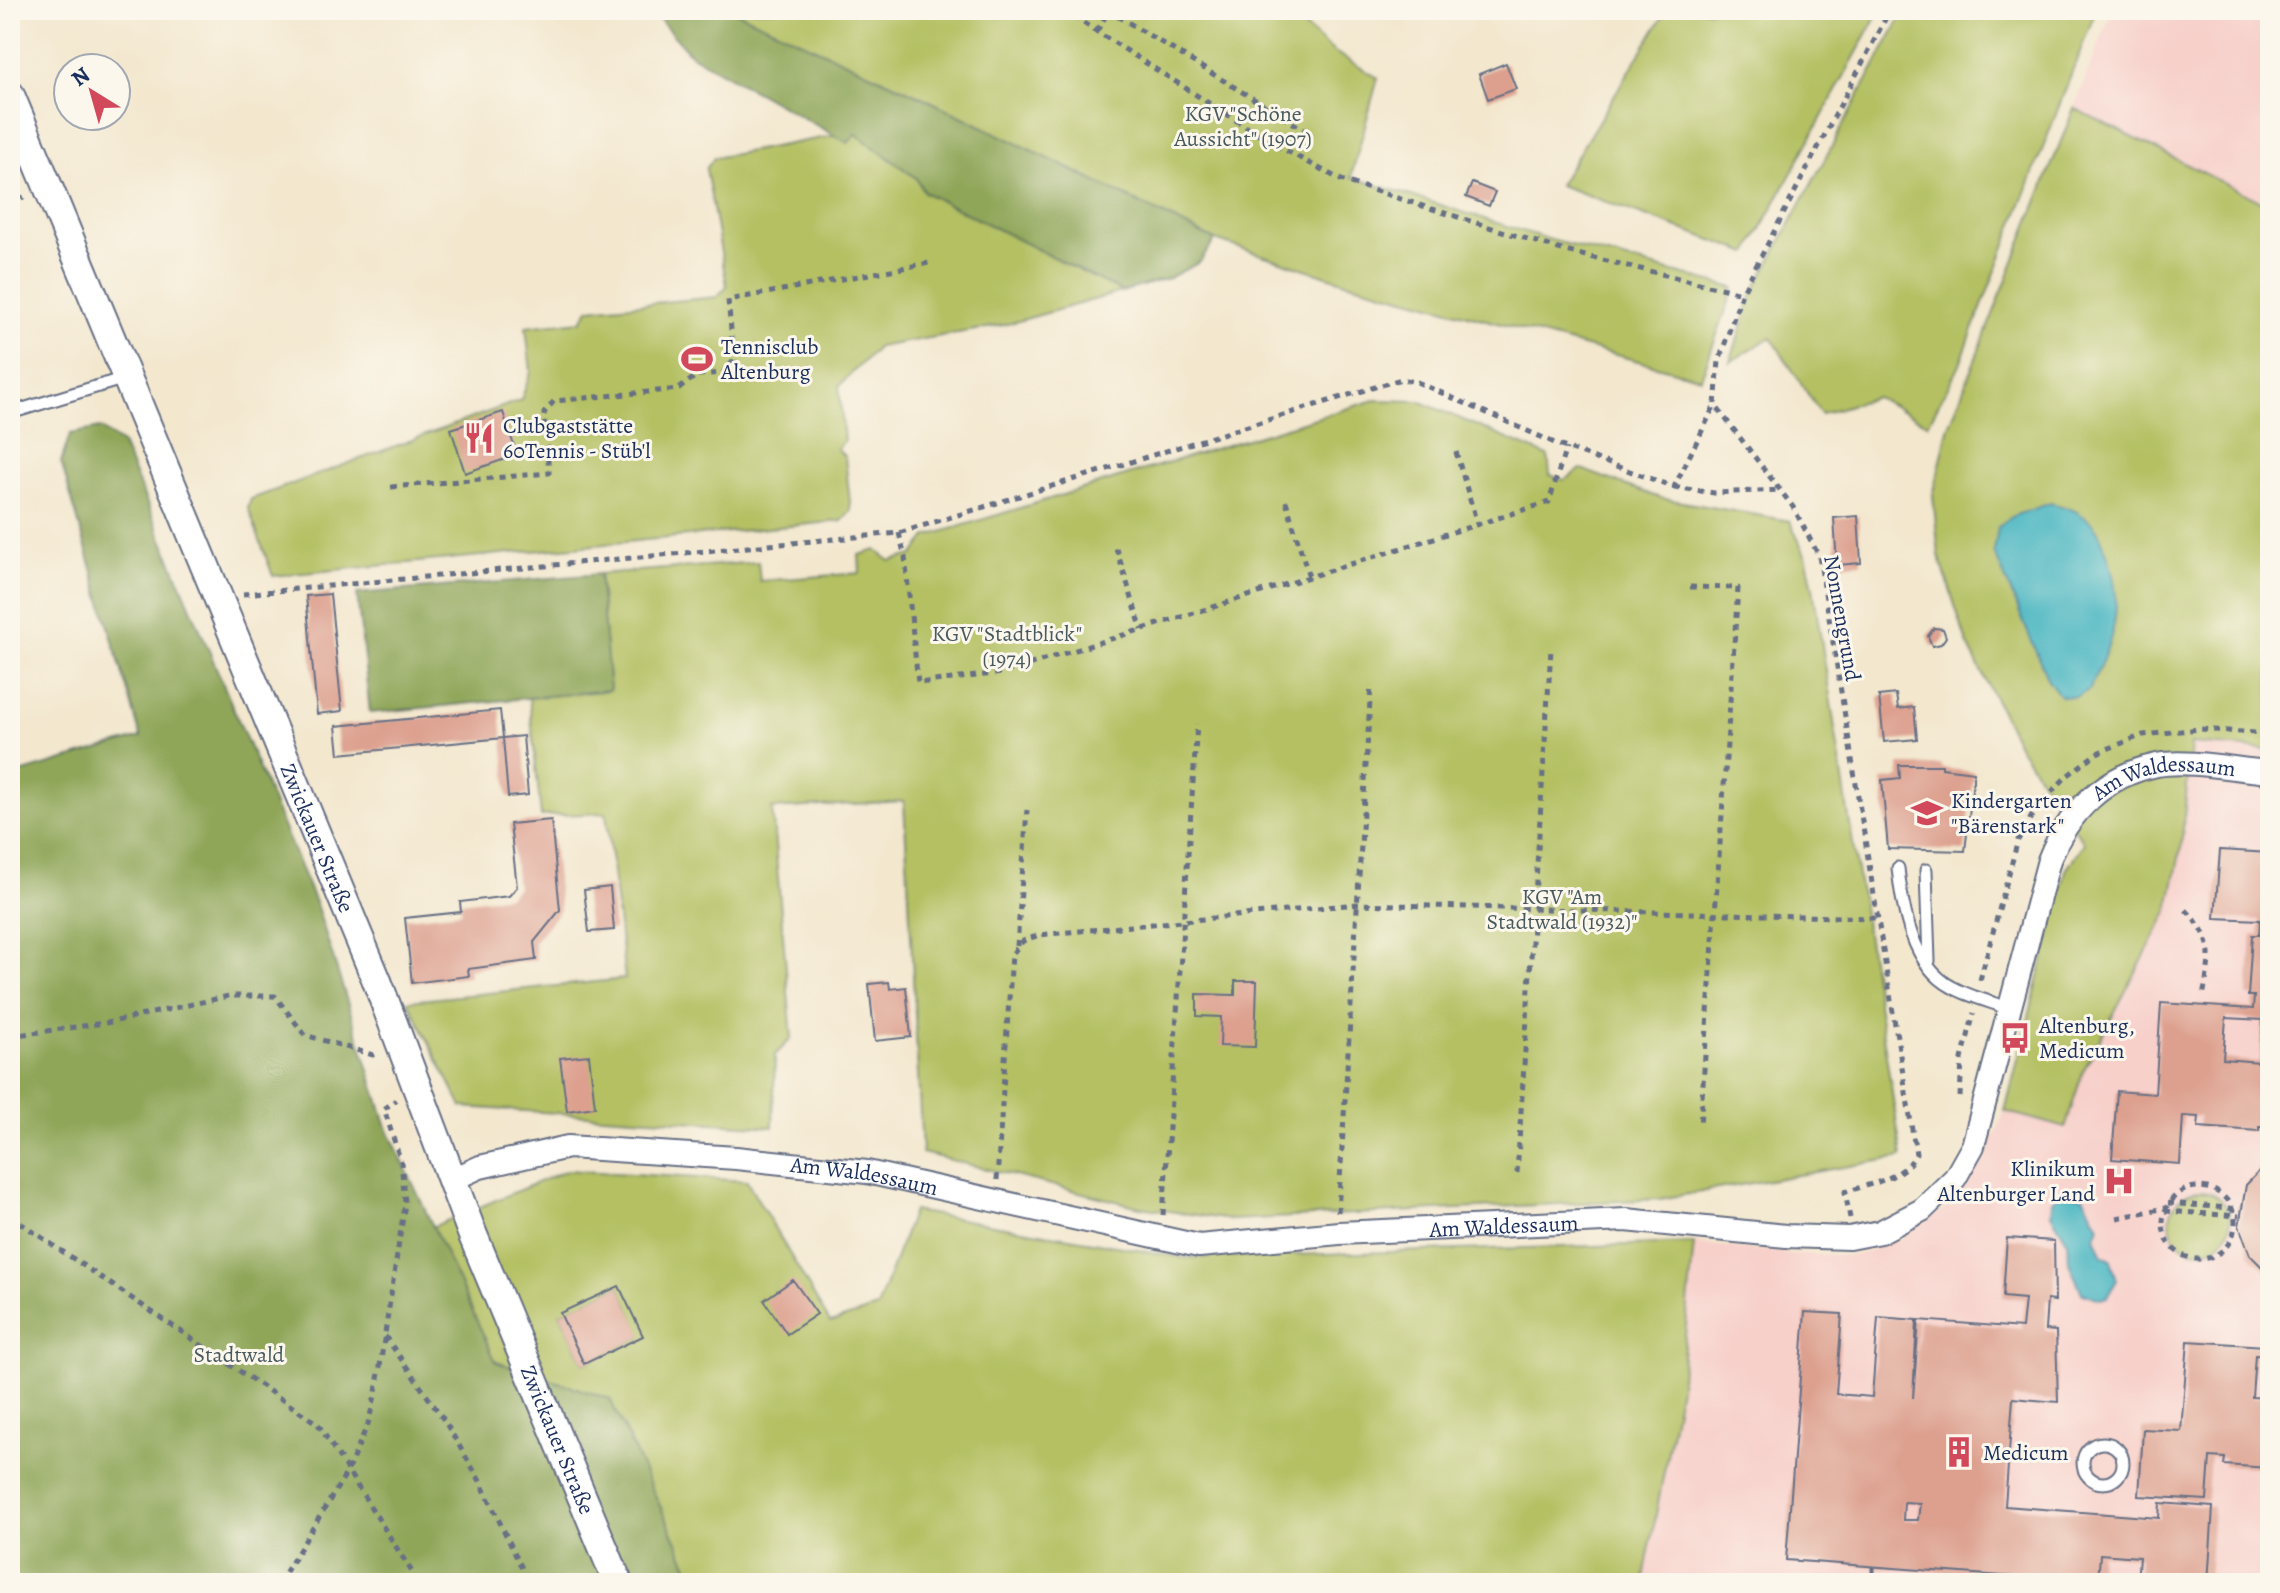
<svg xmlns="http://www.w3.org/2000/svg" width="2280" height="1593" viewBox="0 0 2280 1593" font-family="Alegreya,serif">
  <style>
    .built { fill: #f7d0ca }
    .green { fill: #b4c062; stroke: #687860; stroke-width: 2; fill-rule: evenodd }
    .forest { fill: #8fa658; stroke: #556a5b; stroke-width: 2 }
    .water { fill: #47b5c1; stroke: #317290; stroke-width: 2 }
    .building { fill: #dda08f; fill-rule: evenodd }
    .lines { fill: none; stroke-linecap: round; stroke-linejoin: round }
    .service-casing { stroke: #676f85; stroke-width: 15 }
    .minor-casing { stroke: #676f85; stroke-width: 26 }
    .tertiary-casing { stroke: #676f85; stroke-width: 32 }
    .path { stroke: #676f85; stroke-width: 5; stroke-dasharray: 6 6; stroke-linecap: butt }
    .service { stroke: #fff; stroke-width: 11 }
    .minor { stroke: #fff; stroke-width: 22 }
    .tertiary { stroke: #fff; stroke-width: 28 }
    .labels { text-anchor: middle; stroke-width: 6; stroke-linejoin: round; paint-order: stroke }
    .park-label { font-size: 22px; fill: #495a5f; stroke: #fbf7ec }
    .poi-label { font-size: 22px; fill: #1b2f5e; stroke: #fbf7ec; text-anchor: start }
    .street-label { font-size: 22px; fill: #1b2f5e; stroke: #fbf7ec }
  </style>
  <rect width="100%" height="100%" fill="#fbf7ec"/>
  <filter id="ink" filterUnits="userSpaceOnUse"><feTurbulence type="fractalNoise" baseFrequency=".0125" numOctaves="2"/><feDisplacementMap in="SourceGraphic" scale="16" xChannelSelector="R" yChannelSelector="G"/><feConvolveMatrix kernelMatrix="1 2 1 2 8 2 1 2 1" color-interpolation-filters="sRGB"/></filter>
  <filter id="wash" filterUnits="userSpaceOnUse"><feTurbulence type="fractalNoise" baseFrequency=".006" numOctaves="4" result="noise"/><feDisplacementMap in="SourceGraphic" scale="32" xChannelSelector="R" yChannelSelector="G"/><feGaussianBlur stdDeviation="1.8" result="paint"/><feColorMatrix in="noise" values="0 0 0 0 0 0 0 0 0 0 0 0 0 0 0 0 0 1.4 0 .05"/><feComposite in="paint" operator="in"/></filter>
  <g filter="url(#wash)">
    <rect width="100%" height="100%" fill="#f3e7ce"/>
    <path class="built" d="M2112 10H2270V206L2074 108Z
      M2191 743 2270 750V1583H1643L1680 1387 1694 1243 1795 1254 1856 1255 1901 1239 1951 1204 1985 1158 2005 1111 2065 1128 2083 1071 2128 989 2181 848Z"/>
    <path class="green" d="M732 10H1286L1333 51 1378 78 1351 177 1551 240 1734 288 1701 378 1346 282 1215 240 924 98Z
      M1667 10H1880L1748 253 1559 185Z
      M1905 10H2096L1959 366 1928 424 1876 397 1821 414 1771 337 1730 362 1754 291Z
      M2074 108 2270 206V750L2191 744 2181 848 2168 912 2083 1071 2065 1128 2005 1111 2066 870 2084 843 2019 747 1967 643 1939 555 1933 496 1948 429Z
      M856 133 916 178 924 192 1122 292 1004 325 878 347 839 386 844 441 837 449 845 457 851 511 842 521 273 576 248 508 251 499 521 400 531 372 526 327 581 321 589 309 717 297 727 286 706 169 714 158 837 135 848 143Z
      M1375 400 1419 401 1548 456 1550 475 1564 480 1581 469 1660 498 1790 521 1807 559 1813 588 1902 1157 1660 1199 1231 1220 1140 1207 922 1153 904 801 772 809 792 1038 775 1055 773 1127 462 1107 408 1001 625 979 606 813 541 816 529 698 610 690 599 574 758 562 760 581 860 573 859 555 876 550 890 561 913 555 928 536Z
      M567 1170 747 1181 830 1323 877 1308 913 1211 1185 1258 1694 1243 1680 1387 1643 1583H696L610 1399 496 1362 432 1227ZM619 1286 642 1336 584 1364 560 1313Z
      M2170 1221a30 30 0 1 1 60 0a30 30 0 1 1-60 0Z"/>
    <path class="forest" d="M651 10H732L924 98 1215 240 1200 262 1169 278 1122 292 924 192 916 178 856 134 848 143 691 55Z
      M100 428 122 444 317 907 388 1130 496 1362 610 1399 696 1583H10V776L141 737 61 462 70 434Z
      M599 574 610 690 370 713 357 594Z"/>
    <path class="water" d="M2051 503C2060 506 2072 508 2080 514 2097 524 2101 537 2107 554 2126 608 2113 639 2089 690L2075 697 2060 696 2048 680 1994 552 1998 527 2013 516Z
      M2062 1192 2083 1196 2099 1226 2095 1236 2103 1256 2111 1260 2117 1280 2107 1297 2101 1299 2082 1293 2069 1263 2068 1242 2051 1214 2052 1201Z"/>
    <g id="blocks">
      <path class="building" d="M1506 63 1516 89 1488 99 1479 74Z
        M1472 183 1495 192 1489 206 1466 197Z
        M503 412 517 455 465 473 451 429Z
        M1858 516 1861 563 1837 565 1834 518Z
        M330 594 342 711 317 714 306 596Z
        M1934 628 1943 629 1946 637 1941 644 1932 646 1928 636Z
        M1896 694 1898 709 1914 707 1917 739 1884 742 1879 696Z
        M500 710 503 738 339 754 336 726Z
        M523 736 528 795 508 797 503 738Z
        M1899 765H1942V768L1974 772 1965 851 1888 849 1882 780 1900 778Z
        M551 820 560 910 534 942 536 960 468 969 469 976 412 983 405 918 461 912 460 902 509 896 517 887 510 824Z
        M2220 850 2270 853V1127H2259V1131L2198 1127 2199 1117 2183 1116 2180 1164 2112 1159 2117 1091 2155 1094 2161 1003 2253 1009 2254 996H2248L2252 935H2259L2260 920 2215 918ZM2226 1018 2263 1020 2260 1062 2223 1059Z
        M610 887 614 930 589 932 584 890Z
        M1235 981H1257L1255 1047 1220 1046 1221 1017 1197 1016V994L1235 995Z
        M889 982 890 989 906 987 911 1037 875 1041 869 984Z
        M589 1055 595 1107 567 1111 560 1058Z
        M2270 1160V1275L2250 1255 2239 1226 2246 1185Z
        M2007 1238 2054 1241 2055 1301 2047 1300 2045 1330 2056 1331 2058 1402 2013 1398 2005 1506 2159 1518 2160 1503 2213 1507 2208 1583H2137L2139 1557 2100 1554 2098 1583 1786 1560 1805 1312 1842 1314 1836 1394 1872 1397 1878 1317 1917 1320 1913 1398 1919 1320 2022 1328 2025 1299 2003 1297ZM1904 1502 1920 1503 1918 1520H1903Z
        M793 1280 817 1314 787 1334 764 1300Z
        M619 1286 643 1336 584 1364 560 1313Z
        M2268 1301 2270 1356 2255 1355 2252 1397 2270 1398V1468L2224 1465 2225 1458 2210 1457 2207 1500 2139 1496 2143 1429 2181 1431 2188 1341 2265 1346Z"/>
    </g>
  </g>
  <g filter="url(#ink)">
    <use href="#blocks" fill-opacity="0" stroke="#676f85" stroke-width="2"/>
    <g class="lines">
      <defs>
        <path id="service" d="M10 413 125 378
          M1898 868C1902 907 1912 966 1952 987 1970 997 1992 1002 2010 1009
          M1926 870 1929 961
          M2083 1463a20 20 0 1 1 40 0a20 20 0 1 1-40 0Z"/>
        <g id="minor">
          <path id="s1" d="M451 1180 480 1167 568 1147 736 1158 867 1172 1199 1246 1339 1233 1626 1220 1786 1236 1849 1238 1880 1232 1922 1210 1955 1178 1973 1146 2049 860C2068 812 2105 775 2157 765 2189 759 2237 770 2270 772"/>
        </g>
        <g id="tertiary">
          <path id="s2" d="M10 95 377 981 472 1233 618 1583"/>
        </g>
      </defs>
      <use href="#service" class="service-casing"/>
      <use href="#minor" class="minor-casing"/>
      <use href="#tertiary" class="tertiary-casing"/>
      <path class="path" d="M1063 10 1270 142 1341 180 1565 251 1741 293
        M1108 10 1311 134
        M1097 31 1109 10
        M10 202 24 197
        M1456 452 1478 527
        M391 487 549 473 544 413 554 401 679 389 697 375 723 373 734 360 728 300 929 263
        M1674 487 1714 493 1779 490
        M1286 501 1309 577
        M899 533 905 557 918 683 1002 673 1549 502 1566 448
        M1116 548 1142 630
        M1690 587 1738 588 1700 1126
        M243 594 899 533 1401 379 1417 382 1566 448 1674 487 1715 405
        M2186 910C2217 942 2210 956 2203 997
        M1017 946 1027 810
        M1980 980 2018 840 2037 807 2067 776 2097 753 2143 735 2200 729 2270 734
        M10 1036 112 1022 229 996H275L305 1035 373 1055 379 1053
        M1960 1097 1962 1059 1974 1013
        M1517 1173 1551 649
        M997 1180 1012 954 1023 941 1039 935 1357 904 1876 918
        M2163 1223a36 36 0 1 1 72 0a36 36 0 1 1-72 0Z
        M2168 1203 2240 1209
        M2165 1211 2239 1216
        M1338 1212 1371 685
        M1163 1215 1197 724
        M10 1216 318 1424 419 1583
        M1850 1218 1845 1192C1870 1184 1903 1179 1916 1154L1819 556 1793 507 1715 405 1719 361 1742 293 1890 10
        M2117 1218 2165 1208
        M385 1336 444 1420 480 1481 529 1583
        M1873 1567V1583
        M279 1583 347 1472 368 1424 376 1392 405 1203 401 1162 384 1109 396 1100"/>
      <use href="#service" class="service"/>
      <use href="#minor" class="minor"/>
      <use href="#tertiary" class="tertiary"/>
    </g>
  </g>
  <defs>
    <symbol id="stadium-bare" viewBox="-9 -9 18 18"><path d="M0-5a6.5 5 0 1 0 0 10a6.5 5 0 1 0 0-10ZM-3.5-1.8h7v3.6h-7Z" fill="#d1495b" stroke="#fbf7ec" stroke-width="2.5" paint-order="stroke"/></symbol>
    <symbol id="restaurant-bare" viewBox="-9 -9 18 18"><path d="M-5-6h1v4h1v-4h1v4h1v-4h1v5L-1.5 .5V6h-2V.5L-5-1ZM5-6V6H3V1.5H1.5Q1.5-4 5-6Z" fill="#d1495b" stroke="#fbf7ec" stroke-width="2.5" paint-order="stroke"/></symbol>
    <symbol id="school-bare" viewBox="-9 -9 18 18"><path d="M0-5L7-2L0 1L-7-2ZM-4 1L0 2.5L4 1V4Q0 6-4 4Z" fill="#d1495b" stroke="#fbf7ec" stroke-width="2.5" paint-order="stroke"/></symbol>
    <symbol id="bus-bare" viewBox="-9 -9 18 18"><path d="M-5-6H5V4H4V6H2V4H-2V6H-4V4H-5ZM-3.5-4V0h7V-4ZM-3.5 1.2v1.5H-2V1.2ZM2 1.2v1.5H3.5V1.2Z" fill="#d1495b" stroke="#fbf7ec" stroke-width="2.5" paint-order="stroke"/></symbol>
    <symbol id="hospital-bare" viewBox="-9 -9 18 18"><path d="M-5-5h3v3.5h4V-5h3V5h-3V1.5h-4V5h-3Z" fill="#d1495b" stroke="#fbf7ec" stroke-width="2.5" paint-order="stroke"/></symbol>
    <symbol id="building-bare" viewBox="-9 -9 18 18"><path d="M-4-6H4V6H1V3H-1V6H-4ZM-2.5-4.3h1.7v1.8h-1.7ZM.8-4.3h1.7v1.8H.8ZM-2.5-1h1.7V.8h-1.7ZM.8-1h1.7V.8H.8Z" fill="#d1495b" stroke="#fbf7ec" stroke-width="2.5" paint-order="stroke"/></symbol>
  </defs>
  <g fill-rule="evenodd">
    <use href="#stadium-bare" x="675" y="337" width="44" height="44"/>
    <use href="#restaurant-bare" x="457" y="416" width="44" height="44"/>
    <use href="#school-bare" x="1905" y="791" width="44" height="44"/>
    <use href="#bus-bare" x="1993" y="1016" width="44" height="44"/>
    <use href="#hospital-bare" x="2097" y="1159" width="44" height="44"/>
    <use href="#building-bare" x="1937" y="1430" width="44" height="44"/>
  </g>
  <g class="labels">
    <g class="park-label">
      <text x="1243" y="121">KGV "Schöne<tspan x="1243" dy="25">Aussicht" (1907)</tspan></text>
      <text x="1007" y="641">KGV "Stadtblick"<tspan x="1007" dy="25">(1974)</tspan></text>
      <text x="1562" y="904">KGV "Am<tspan x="1562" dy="25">Stadtwald (1932)"</tspan></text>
      <text x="239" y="1362">Stadtwald</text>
    </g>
    <g class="poi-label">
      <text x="721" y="354">Tennisclub<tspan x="721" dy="25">Altenburg</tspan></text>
      <text x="503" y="433">Clubgaststätte<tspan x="503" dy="25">60Tennis - Stüb'l</tspan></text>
      <text x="1951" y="808">Kindergarten<tspan x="1951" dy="25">"Bärenstark"</tspan></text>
      <text x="2039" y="1033">Altenburg,<tspan x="2039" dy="25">Medicum</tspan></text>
      <text x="2095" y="1176" text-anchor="end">Klinikum<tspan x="2095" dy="25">Altenburger Land</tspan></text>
      <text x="1983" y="1460">Medicum</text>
    </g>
    <g class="street-label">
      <text transform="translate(1843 618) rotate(80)" y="8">Nonnengrund</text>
      <text dy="8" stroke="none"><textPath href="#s1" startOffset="2026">Am Waldessaum</textPath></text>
      <text dy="8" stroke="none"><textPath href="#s2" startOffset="804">Zwickauer Straße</textPath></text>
      <text dy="8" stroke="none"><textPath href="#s1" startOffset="420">Am Waldessaum</textPath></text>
      <text dy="8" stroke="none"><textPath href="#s1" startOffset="1068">Am Waldessaum</textPath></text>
      <text dy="8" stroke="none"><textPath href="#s2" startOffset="1452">Zwickauer Straße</textPath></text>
    </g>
  </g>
  <rect width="2280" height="1593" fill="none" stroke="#fbf7ec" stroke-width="40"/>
  <g transform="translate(92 92) rotate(323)"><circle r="38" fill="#fbf7ec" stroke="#a1a7b3" stroke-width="2"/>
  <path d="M0-6L14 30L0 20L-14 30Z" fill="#d1495b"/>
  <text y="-12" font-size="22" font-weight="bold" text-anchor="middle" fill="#1b2f5e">N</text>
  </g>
</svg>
